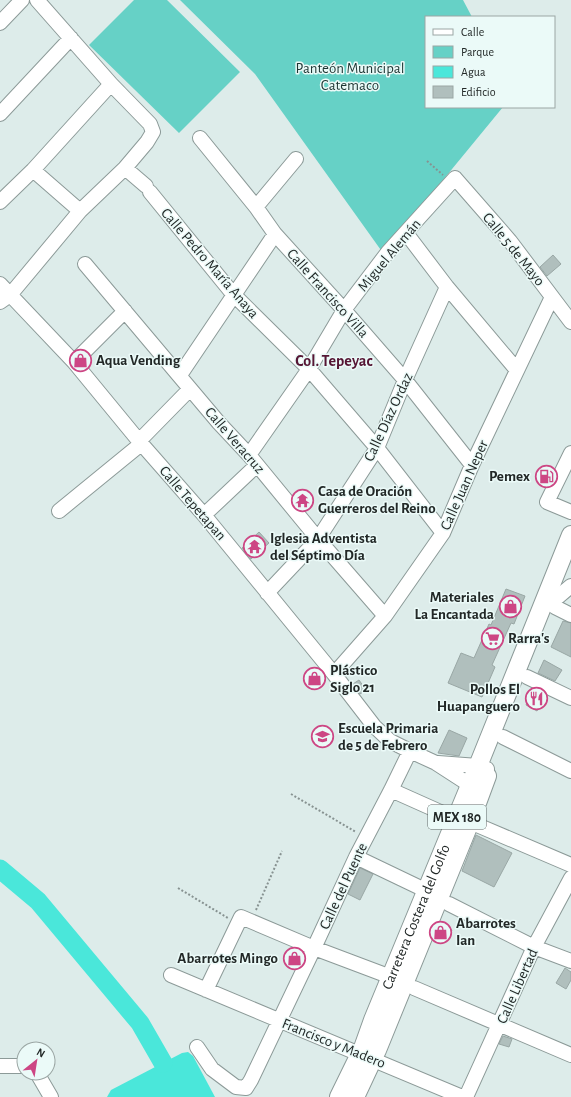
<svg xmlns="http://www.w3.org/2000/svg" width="571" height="1097" viewBox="0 0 571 1097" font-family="'Alegreya Sans',sans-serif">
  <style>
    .green { fill: #66d1c6 }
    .water { fill: #4ae7da }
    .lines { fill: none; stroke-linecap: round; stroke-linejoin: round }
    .river { stroke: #4ae7da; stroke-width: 19 }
    .building { fill: #b0bfbd; stroke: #99a7a5 }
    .minor-casing { stroke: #8c9a98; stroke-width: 16 }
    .major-casing { stroke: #8c9a98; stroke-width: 20 }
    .path { stroke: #879291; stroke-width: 2; stroke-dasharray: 2 2; stroke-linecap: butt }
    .minor { stroke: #fff; stroke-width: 14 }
    .major { stroke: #fff; stroke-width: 18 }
    .labels { text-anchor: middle; stroke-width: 3; stroke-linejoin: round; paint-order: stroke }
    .shield { fill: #ebfaf8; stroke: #5e6766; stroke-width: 1 }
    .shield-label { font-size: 14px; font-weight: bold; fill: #222827 }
    .park-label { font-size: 15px; fill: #1d3633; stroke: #ebfaf8 }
    .street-label { font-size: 15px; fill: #222827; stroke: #ebfaf8 }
    .poi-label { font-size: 15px; font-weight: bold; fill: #222827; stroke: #ebfaf8; text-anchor: start }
    .neighbourhood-label { font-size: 16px; font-weight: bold; fill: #561634; stroke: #ebfaf8 }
  </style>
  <rect width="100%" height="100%" fill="#ddecea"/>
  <path class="green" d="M134 0H167L240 72 179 133 89 45Z
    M180 0H463L472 17H426V107H503L383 253 255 74Z"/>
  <path class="water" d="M188 1052 193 1056 215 1097H107L111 1090 182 1053Z"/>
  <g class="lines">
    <path class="river" d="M0 869 38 901 140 1023 163 1063"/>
  </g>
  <path class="building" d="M553 255 561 264 547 276 540 267Z
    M304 491 313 501 304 509 296 498Z
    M259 532 269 543 251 559 242 548Z
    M506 589 525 596 514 624 511 623 492 665 495 667 482 697 448 683 461 653 474 658 489 624 491 625Z
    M563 621 571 623V657L551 647Z
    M544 660 562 670 555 681 538 673Z
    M317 668 326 678 312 690 303 680Z
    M359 680 366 690 360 694 353 684Z
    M533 689 545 695 537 711 526 705Z
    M449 730 467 738 459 756 438 753Z
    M476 835 512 853 494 887 462 871Z
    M360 868 373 874 360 900 348 894Z
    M439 925 452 930 447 941 435 936Z
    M291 949 302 953 295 967 285 963Z
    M565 968 571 972V980L566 989 556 983Z
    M503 1036 512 1039 509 1047 499 1044Z"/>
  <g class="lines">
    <defs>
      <path id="minor" d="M0 23 22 0
        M0 114 71 38
        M200 138 256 207 275 234 344 310 405 380 472 465
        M125 168 146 186
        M33 170 80 211
        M150 192 233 294 309 369 377 448 443 533
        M0 202 33 170 111 84
        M256 207 296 159
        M406 233 447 287 516 369
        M85 264 219 423 249 455 318 539 385 616
        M0 284 74 362 139 441 204 515 334 674 374 726 390 741 410 751 436 763 470 785 478 788
        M0 302 10 295 80 211 125 168 147 142 153 132 150 124 111 84 37 0
        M74 362 125 311
        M180 375 275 234
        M139 441 190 389
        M571 453 547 502 571 512
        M249 455 309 369 344 310 388 252 455 178 510 241 571 322
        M59 511 141 444
        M204 515 257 465
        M267 593 318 539 377 448 405 380 447 287
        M559 596 571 586
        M555 607 571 615
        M334 674 385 616 443 533 472 465 552 297
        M527 677 571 698
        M503 737 571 771
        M438 763 478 766 487 769
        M391 790 447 815
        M462 817 470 822 571 865
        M356 857 427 891
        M449 904 534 947 571 961
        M171 975 462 1097
        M414 988 571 1055
        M206 990 241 917 314 948 391 977
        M197 1047 212 1069 236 1087 246 1088 251 1080 314 948 356 857 391 790 410 751
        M0 1066H24
        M37 1073 51 1097
        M466 1097 534 947 571 878"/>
      <g id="major">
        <path id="s1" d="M339 1097 363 1048 373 1020 478 766 571 535"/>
        <path d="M355 1097 377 1050 470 822 487 776"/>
      </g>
    </defs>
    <use href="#minor" class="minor-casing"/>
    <use href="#major" class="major-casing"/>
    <path class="path" d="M427 161 443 175
      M291 794 356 832
      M178 888 228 918
      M256 910 282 851"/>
    <use href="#minor" class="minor"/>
    <use href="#major" class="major"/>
  </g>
  <defs>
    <symbol id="shop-ring" viewBox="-11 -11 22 22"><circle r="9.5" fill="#ebfaf8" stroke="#cd4684" stroke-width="1.5"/><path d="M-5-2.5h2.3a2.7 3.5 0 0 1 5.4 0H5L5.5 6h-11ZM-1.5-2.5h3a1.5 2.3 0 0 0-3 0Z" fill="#cd4684"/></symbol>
    <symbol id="fuel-ring" viewBox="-11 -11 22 22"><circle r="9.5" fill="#ebfaf8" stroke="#cd4684" stroke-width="1.5"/><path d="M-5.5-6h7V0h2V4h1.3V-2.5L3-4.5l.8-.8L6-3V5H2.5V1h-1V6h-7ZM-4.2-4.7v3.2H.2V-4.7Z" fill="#cd4684"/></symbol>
    <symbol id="temple-ring" viewBox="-11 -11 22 22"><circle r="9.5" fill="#ebfaf8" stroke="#cd4684" stroke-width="1.5"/><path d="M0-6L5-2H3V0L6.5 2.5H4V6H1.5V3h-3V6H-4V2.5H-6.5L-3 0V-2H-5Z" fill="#cd4684"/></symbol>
    <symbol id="supermarket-ring" viewBox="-11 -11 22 22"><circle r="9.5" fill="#ebfaf8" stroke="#cd4684" stroke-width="1.5"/><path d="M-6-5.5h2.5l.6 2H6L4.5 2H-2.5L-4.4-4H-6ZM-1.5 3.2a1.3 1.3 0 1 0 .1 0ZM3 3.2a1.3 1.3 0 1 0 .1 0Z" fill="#cd4684"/></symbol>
    <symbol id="restaurant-ring" viewBox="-11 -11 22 22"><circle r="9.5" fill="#ebfaf8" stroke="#cd4684" stroke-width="1.5"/><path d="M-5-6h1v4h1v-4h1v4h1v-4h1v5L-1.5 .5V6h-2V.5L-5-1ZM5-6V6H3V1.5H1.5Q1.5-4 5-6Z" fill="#cd4684"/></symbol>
    <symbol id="school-ring" viewBox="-11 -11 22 22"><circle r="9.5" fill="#ebfaf8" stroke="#cd4684" stroke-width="1.5"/><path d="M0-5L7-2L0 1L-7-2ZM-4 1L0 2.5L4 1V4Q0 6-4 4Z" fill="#cd4684"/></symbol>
  </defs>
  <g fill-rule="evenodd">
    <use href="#shop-ring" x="68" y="348" width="25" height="25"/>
    <use href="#fuel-ring" x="534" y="464" width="25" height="25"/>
    <use href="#temple-ring" x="290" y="488" width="25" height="25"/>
    <use href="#temple-ring" x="242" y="534" width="25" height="25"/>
    <use href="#shop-ring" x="498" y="594" width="25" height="25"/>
    <use href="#supermarket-ring" x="480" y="626" width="25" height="25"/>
    <use href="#shop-ring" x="302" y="666" width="25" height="25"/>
    <use href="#restaurant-ring" x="524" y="686" width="25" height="25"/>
    <use href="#school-ring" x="310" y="724" width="25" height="25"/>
    <use href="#shop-ring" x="428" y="920" width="25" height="25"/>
    <use href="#shop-ring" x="282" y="946" width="25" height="25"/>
  </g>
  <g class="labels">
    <rect class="shield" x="428" y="805" width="58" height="24" rx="3"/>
    <g class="shield-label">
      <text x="457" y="822">MEX 180</text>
    </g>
    <g class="park-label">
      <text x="350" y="73">Panteón Municipal<tspan x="350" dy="17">Catemaco</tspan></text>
    </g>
    <g class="street-label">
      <text transform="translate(514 249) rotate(51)" y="5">Calle 5 de Mayo</text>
      <text transform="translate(389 255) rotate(-50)" y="5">Miguel Alemán</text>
      <text transform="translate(210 263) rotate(49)" y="5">Calle Pedro María Anaya</text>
      <text transform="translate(328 293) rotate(48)" y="5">Calle Francisco Villa</text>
      <text transform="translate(388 417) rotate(-65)" y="5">Calle Díaz Ordaz</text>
      <text transform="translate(235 440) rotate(49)" y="5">Calle Veracruz</text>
      <text transform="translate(464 485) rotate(-66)" y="5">Calle Juan Neper</text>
      <text transform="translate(193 503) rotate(49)" y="5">Calle Tepetapan</text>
      <text transform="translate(343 886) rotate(-65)" y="5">Calle del Puente</text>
      <text dy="5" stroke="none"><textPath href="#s1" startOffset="196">Carretera Costera del Golfo</textPath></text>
      <text transform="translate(517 986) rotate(-66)" y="5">Calle Libertad</text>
      <text transform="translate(334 1043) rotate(22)" y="5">Francisco y Madero</text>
    </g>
    <g class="poi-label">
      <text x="96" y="365">Aqua Vending</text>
      <text x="530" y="481" text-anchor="end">Pemex</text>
      <text x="318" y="496">Casa de Oración<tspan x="318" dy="17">Guerreros del Reino</tspan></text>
      <text x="270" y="543">Iglesia Adventista<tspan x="270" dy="17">del Séptimo Día</tspan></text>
      <text x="494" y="602" text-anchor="end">Materiales<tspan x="494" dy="17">La Encantada</tspan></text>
      <text x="508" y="643">Rarra's</text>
      <text x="330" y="675">Plástico<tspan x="330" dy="17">Siglo 21</tspan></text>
      <text x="520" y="694" text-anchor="end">Pollos El<tspan x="520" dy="17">Huapanguero</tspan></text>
      <text x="338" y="733">Escuela Primaria<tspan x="338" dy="17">de 5 de Febrero</tspan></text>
      <text x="456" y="928">Abarrotes<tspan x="456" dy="17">Ian</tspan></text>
      <text x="278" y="963" text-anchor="end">Abarrotes Mingo</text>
    </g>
    <g class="neighbourhood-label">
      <text x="334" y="366">Col. Tepeyac</text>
    </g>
  </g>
  <rect x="425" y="16" width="130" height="92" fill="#ebfaf8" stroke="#9ba6a4"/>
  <rect x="433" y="29" width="20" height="6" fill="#ffffff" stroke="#9ba6a4"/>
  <text x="461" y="36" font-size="12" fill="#222827">Calle</text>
  <rect x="433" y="46" width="20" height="12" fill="#66d1c6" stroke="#9ba6a4"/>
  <text x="461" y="56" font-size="12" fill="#222827">Parque</text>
  <rect x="433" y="66" width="20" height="12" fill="#4ae7da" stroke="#9ba6a4"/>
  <text x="461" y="76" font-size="12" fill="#222827">Agua</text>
  <rect x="433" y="86" width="20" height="12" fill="#b0bfbd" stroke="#9ba6a4"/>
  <text x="461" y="96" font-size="12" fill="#222827">Edificio</text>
  <g transform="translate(36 1061) rotate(30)"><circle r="19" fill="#ebfaf8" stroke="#9ba6a4"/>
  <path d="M0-3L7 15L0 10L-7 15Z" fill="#cd4684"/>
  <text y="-6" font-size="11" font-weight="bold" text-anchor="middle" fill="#222827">N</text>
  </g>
</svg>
